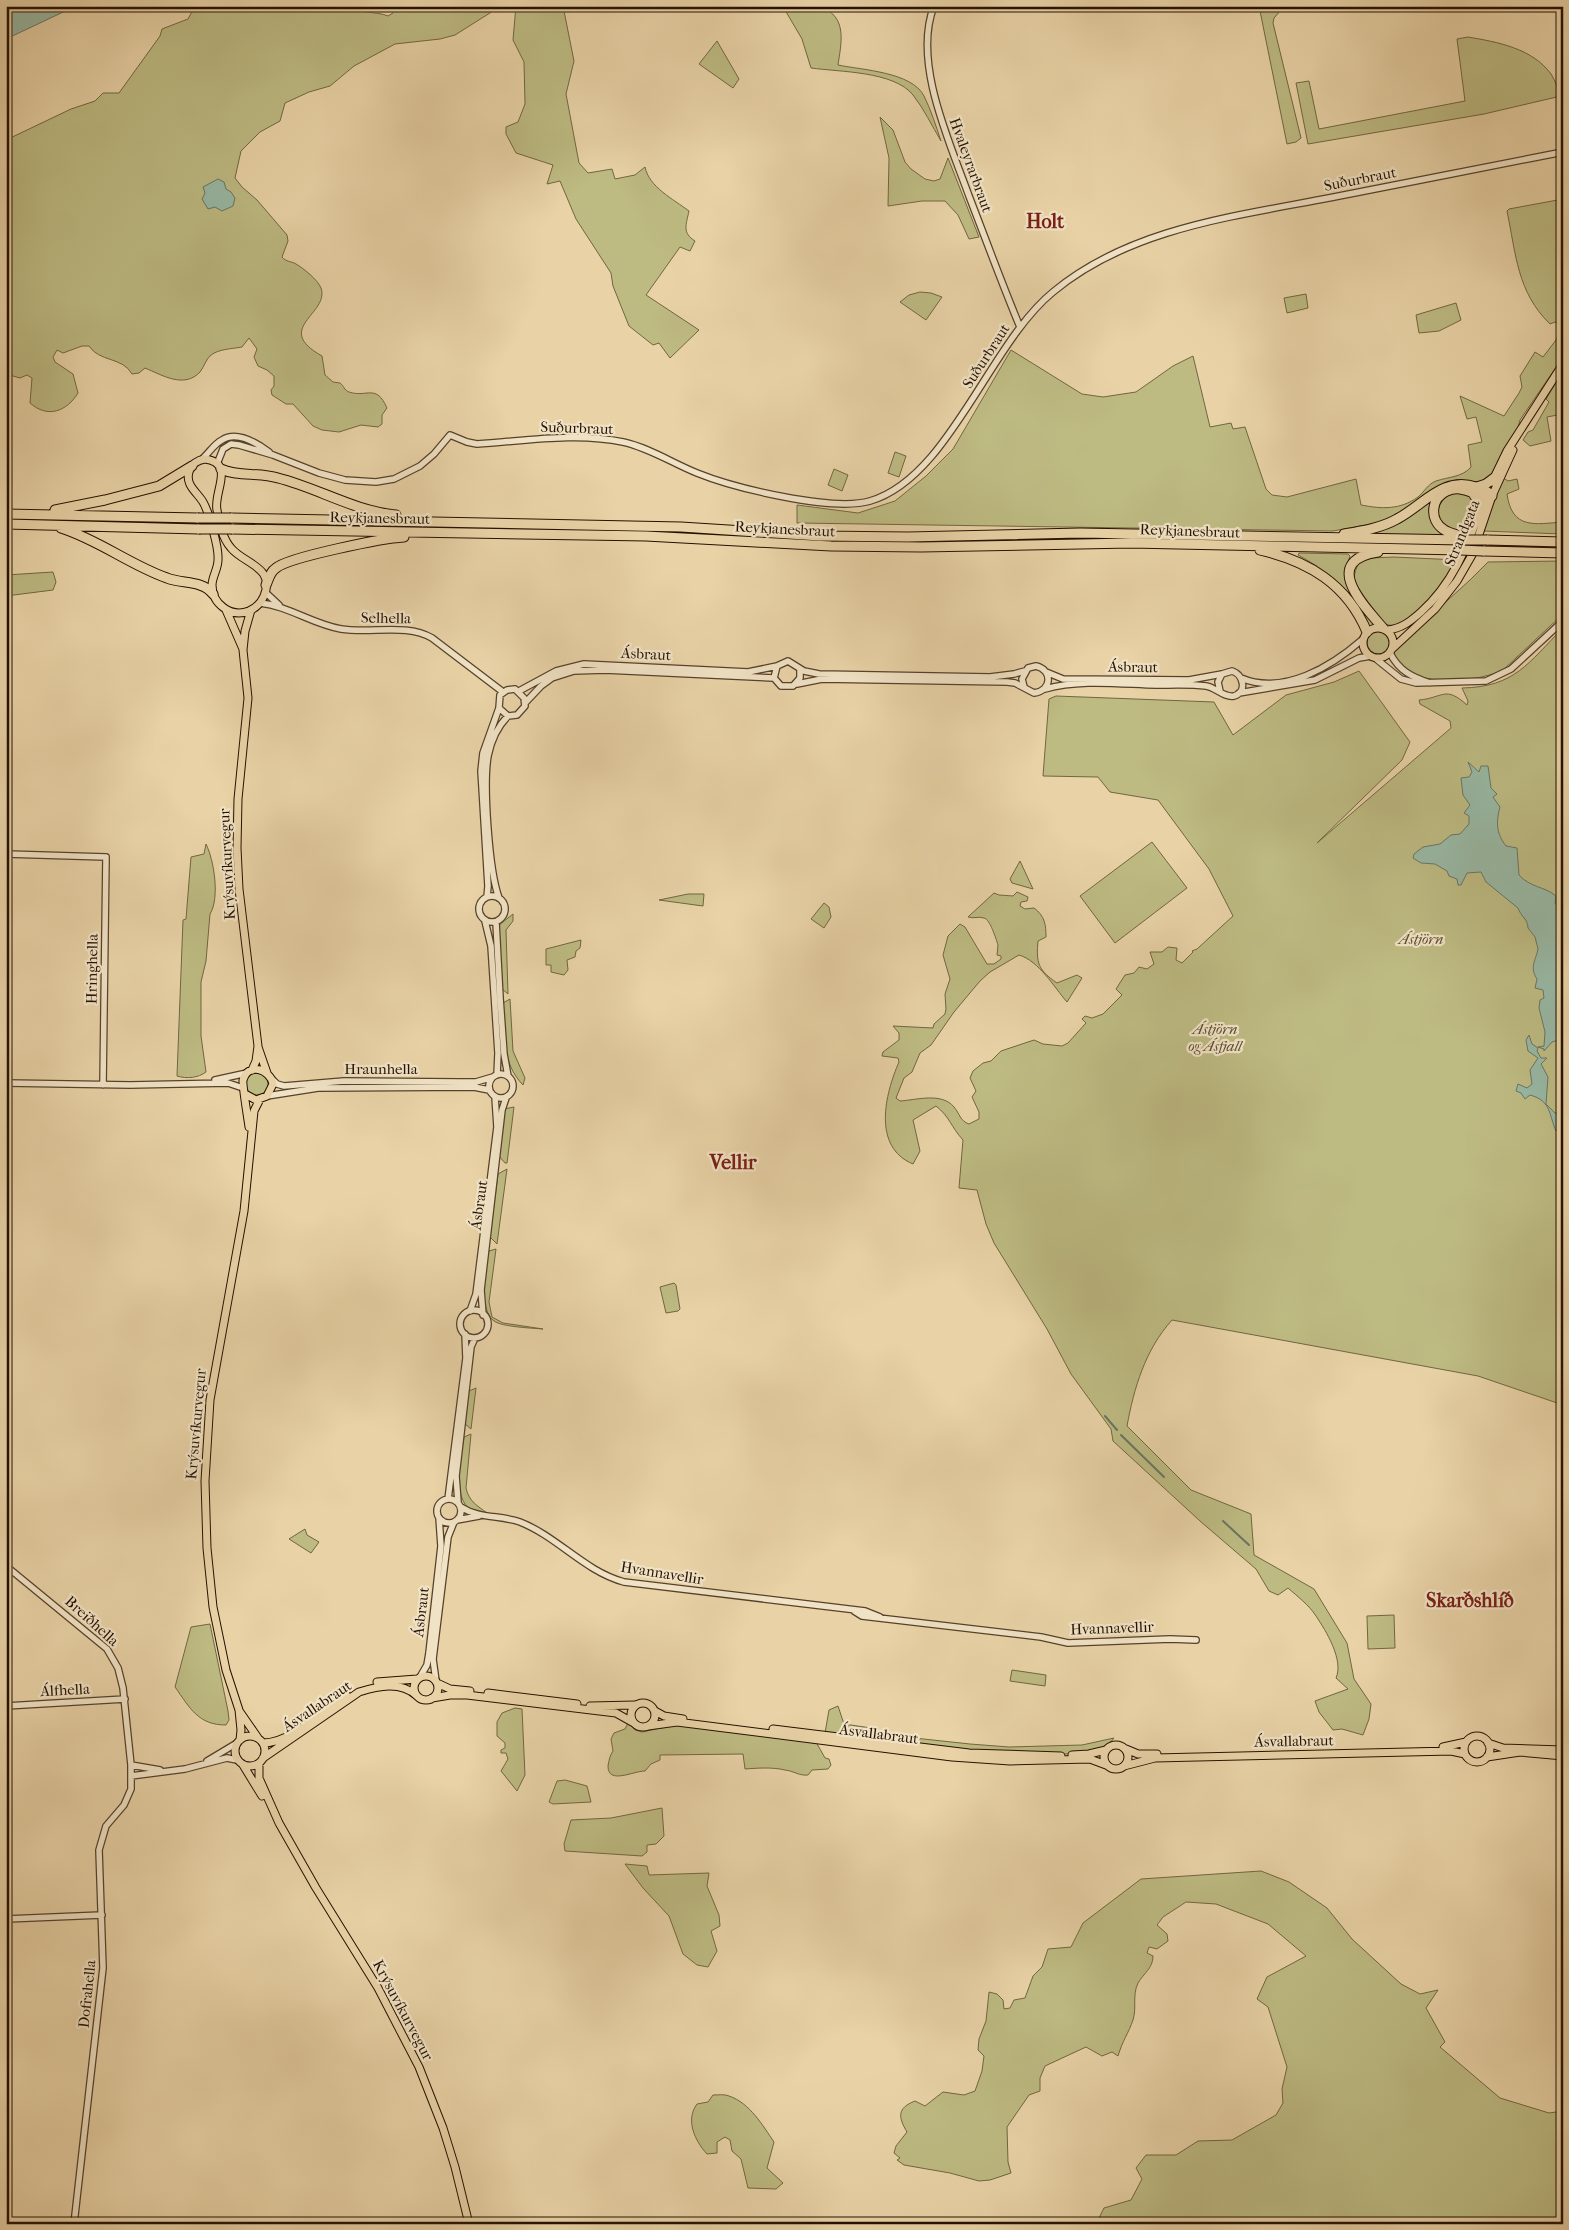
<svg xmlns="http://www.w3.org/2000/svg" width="1569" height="2230" viewBox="0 0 1569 2230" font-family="'IM FELL French Canon',serif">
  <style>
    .green { fill: #bdba82; stroke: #716641 }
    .water { fill: #98b8a4; stroke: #6a7562 }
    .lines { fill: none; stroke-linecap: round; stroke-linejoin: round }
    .stream { stroke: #6a7562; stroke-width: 2 }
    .minor-casing { stroke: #56412a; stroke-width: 8 }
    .major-casing { stroke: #251100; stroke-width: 9 }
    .highway-casing { stroke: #251100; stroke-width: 11 }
    .minor { stroke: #f0e2c5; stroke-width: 5.5 }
    .major { stroke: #e8d2a6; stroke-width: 7 }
    .highway { stroke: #e8d2a6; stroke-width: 9 }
    .highway-bridge-casing { stroke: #251100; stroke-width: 11; stroke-linecap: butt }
    .highway-bridge { stroke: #e8d2a6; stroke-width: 9 }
    .labels { text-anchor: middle; stroke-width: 4.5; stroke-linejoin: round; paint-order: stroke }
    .street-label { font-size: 15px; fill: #251100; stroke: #f0e2c5 }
    .park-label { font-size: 15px; font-style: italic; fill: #5a4c2e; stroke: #f0e2c5 }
    .district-label { font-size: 20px; font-weight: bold; fill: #7a1f14; stroke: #f0e2c5 }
  </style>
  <rect width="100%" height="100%" fill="#e8d2a6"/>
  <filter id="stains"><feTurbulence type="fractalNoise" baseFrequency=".004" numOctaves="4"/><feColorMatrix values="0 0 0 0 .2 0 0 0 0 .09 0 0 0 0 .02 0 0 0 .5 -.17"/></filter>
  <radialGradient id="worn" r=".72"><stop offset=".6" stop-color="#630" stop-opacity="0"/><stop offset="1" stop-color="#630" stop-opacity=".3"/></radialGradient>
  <path class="green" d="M195 6H350C359 14 376 11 388 16L393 13 394 8 391 6H501L455 35 440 39 395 44 354 66 330 86 309 92 285 103 280 121 260 132 241 151 235 178 242 187 257 200 287 235 288 241 282 257C286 262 291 261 296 264 303 268 318 280 321 288 330 314 272 328 322 356L325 375 333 382 340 383C344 386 344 390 349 392 367 398 376 383 387 408L382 415V424L378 427 361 425 339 432 322 430 313 426 293 404H286L272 395 271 390 274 386V376L267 370 258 366 254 357 257 349 249 338 242 347C231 349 219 349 211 355 206 359 204 367 200 372 184 389 162 375 145 368L139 373 132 374C123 357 99 362 89 346H82L63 353 57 350 53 357 55 362 73 374 78 393C67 411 48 419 30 403L32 378 27 375 20 378 6 374V140L71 109 95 101 103 93H119L160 36 162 29 188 19Z
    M516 6H563L574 61 566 94 579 163 588 173 612 169 615 179 635 175 645 167C649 187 673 199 689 211 686 225 682 233 695 241L690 251 680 247 646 295 699 330 670 358 659 343 653 345 629 326 613 286 611 273 576 219 560 181 547 184 553 165 516 153 506 134V127L518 122 525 104 524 62 513 40Z
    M787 6H831L826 9C847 21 841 44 838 65 862 70 912 72 924 96 931 110 936 126 941 141 932 126 924 109 913 95 894 71 839 72 811 68L802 39 785 10Z
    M1259 6H1280L1281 10 1274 18 1273 23 1301 138 1296 142 1287 144Z
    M1468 37C1497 42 1532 48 1551 74 1555 80 1558 89 1561 96L1484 114 1308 144 1296 83 1309 81 1319 129 1465 101 1457 39Z
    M717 41 739 79 733 88 699 64Z
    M880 117 893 130 905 162 911 169 925 179 934 181 940 179 948 158 979 237 969 239 958 215 945 201H922L888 206 889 158Z
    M1563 199V357L1520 420 1517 431 1493 474 1480 483 1456 480 1439 486 1416 504 1382 522 1333 531 797 523V505L858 513 895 501 926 476 953 449 1011 350 1082 394 1103 397 1136 392 1173 366 1193 356 1210 427 1231 423 1233 429 1245 427 1266 489 1272 495 1287 497 1356 479 1361 505C1382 509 1400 510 1418 497 1424 492 1428 484 1436 481 1448 477 1463 477 1471 467L1468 445 1482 442 1476 417 1467 419 1460 396 1504 416 1519 393 1522 387 1520 376 1535 352 1543 357 1556 340 1562 325 1555 322 1550 324C1517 292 1516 254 1507 211L1509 209Z
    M920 292 931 293 942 297 926 320 900 302 909 295Z
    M1306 294 1308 308 1287 313 1284 298Z
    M1456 303 1461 320 1439 331 1419 333 1416 315Z
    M1563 371V414L1547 417 1551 441 1530 446 1523 440 1528 432 1533 430 1549 402 1546 399Z
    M895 452 906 456 899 477 888 473Z
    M834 469 848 475 842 491 828 485Z
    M1502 477 1508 481 1517 479 1519 489 1507 494C1512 530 1535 524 1563 522V534L1483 531Z
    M1454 492 1466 493 1474 501 1476 515 1471 531C1463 530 1454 531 1447 526 1430 516 1440 498 1454 492Z
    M1434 496 1431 508 1450 537 1369 534 1391 526Z
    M1299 553 1348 554 1350 556C1338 585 1359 603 1376 624L1369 627C1345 592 1337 576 1298 555Z
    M1394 557 1458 560C1447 577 1408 638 1384 623 1369 606 1343 585 1360 562L1371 558Z
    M1563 561V614L1503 670C1480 681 1434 685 1410 673 1404 670 1398 662 1393 656L1396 647 1470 580 1488 562Z
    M53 572 56 582 53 590 6 596V575Z
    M1563 628V1405L1478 1376 1172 1320C1145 1350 1134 1388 1127 1426L1191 1490 1251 1514 1254 1555 1314 1589 1347 1643 1354 1679 1371 1704 1369 1719 1363 1735 1342 1729 1333 1730 1319 1712 1315 1701 1348 1689 1336 1678C1344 1660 1326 1631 1316 1616 1309 1605 1297 1596 1288 1588L1278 1595 1269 1591 1256 1569 1200 1521 1113 1441 1111 1429 1071 1374 1047 1329 994 1243 986 1224 977 1190 959 1188 963 1140C951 1127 950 1117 936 1106L913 1120 920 1151 913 1164C872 1147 885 1094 899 1062L898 1058 882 1056 883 1052 899 1040V1033L893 1026 933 1028 934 1024 945 1014 946 1009 945 994 950 979 943 955 948 936 960 924 965 927 987 964H994L1001 959V956L997 955 998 945C996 939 990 919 984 918 978 916 974 919 968 917L994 893 999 895 1013 896 1017 892 1028 897 1027 901 1021 902 1020 906 1025 909 1034 908C1045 916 1046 925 1046 937L1038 941C1036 963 1038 970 1057 983L1077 975 1082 978 1067 1002C1054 987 1039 961 1019 955L990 972 980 981 954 1012 931 1045 920 1053 912 1072 904 1078 896 1098 900 1101C916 1100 942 1092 954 1107 960 1114 960 1121 969 1124L979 1119V1112L972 1097 976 1091 970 1078 973 1071 983 1063 991 1061 1001 1051 1034 1040 1043 1044 1062 1046 1068 1043 1086 1023 1082 1019 1085 1016 1092 1018 1103 1014 1122 995 1116 989 1125 975 1134 973 1139 967 1147 969 1154 964 1150 952H1162L1168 947 1177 948 1176 960 1182 963 1193 952 1192 951 1197 949 1233 916 1209 869 1158 800 1110 792 1098 777 1043 776 1049 699 1056 696 1214 702 1233 735 1286 695 1334 682 1359 671 1410 742 1402 760 1317 843 1451 728 1450 721 1420 704 1419 700C1443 698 1445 685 1467 705L1468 701 1462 688C1515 687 1528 663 1563 628Z
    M1367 642a12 12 0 1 1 24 0a12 12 0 1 1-24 0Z
    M1152 842 1187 888 1115 943 1080 896Z
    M206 844C214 860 220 898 210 914L206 961 201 982V1036L206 1072C198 1078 187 1079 177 1076L183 920 186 919 191 857 204 854Z
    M1020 861 1033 889 1012 883 1010 879Z
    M688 894H704L703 906 659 900Z
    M824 903 829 907 831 917 824 928 811 919Z
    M513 914V921L506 930 508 994 501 988 498 926Z
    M581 940 580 948 576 951 575 957 567 960 568 970 564 975 551 972V965H546V949Z
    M510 999 513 1051 525 1078 523 1085C501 1063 505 1032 503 1003Z
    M246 1084a11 11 0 1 1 22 0a11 11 0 1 1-22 0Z
    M514 1107 507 1163H505L499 1156 504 1111V1109Z
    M507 1169 497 1244 490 1237 498 1174Z
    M496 1249 489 1302 492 1317 503 1323 543 1329C532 1328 502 1327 494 1321 479 1311 483 1266 489 1251Z
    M674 1283 676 1285 680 1309 678 1311 666 1313 660 1287Z
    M476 1388 471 1429 464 1423 469 1391Z
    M471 1434 466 1488C469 1502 478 1506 487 1513L468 1508C452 1490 461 1459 464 1437Z
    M305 1529 307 1535 319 1542 311 1553 289 1539Z
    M1394 1615 1395 1648 1368 1649 1367 1616Z
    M210 1624 228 1711 229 1720 226 1725C198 1725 190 1708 175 1687L191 1627Z
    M1012 1670 1046 1675 1045 1686 1010 1681Z
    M838 1706 844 1724 871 1728 877 1734 970 1744 1009 1747 1082 1745 1114 1738C1107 1748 1092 1752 1080 1753 996 1760 909 1743 825 1733L829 1710Z
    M515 1708 522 1709 525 1775 517 1791 501 1771 508 1759 506 1753H501V1750L505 1748V1743L497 1736V1722L502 1713Z
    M628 1723 635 1730 642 1732 675 1725 816 1742 825 1758 829 1759 831 1765 828 1769 812 1770 808 1775C799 1776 794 1771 785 1770 772 1767 758 1768 745 1769L743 1754 660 1755V1760L651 1764 645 1771C633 1771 608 1785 608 1766 609 1760 610 1755 613 1751L611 1739 614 1733 625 1729Z
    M565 1780 587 1786 591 1802 553 1804 549 1802 557 1781Z
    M662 1808 664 1836 656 1844 647 1845V1852L642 1856 565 1851 564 1844 571 1820 611 1818Z
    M625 1864 647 1866 649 1875 709 1873 707 1886 719 1915 720 1926 711 1931 717 1951 708 1967 697 1965 683 1954 669 1916 643 1888Z
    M1261 1871 1289 1882 1327 1908 1352 1939 1401 1984 1420 1994 1438 1990 1426 2008 1445 2042 1440 2047 1500 2098 1549 2113 1563 2111V2224H1101L1099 2218 1104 2208 1131 2200 1142 2179 1136 2168 1146 2155H1176L1198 2141 1232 2140 1276 2115 1283 2103 1282 2089 1287 2067 1268 2007 1257 1999 1267 1977 1306 1956 1268 1924 1216 1904 1186 1902 1163 1917 1157 1925 1167 1934 1168 1941 1157 1949 1149 1947 1147 1953 1153 1956C1153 1968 1144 1973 1138 1983 1132 1996 1137 2007 1133 2020 1129 2032 1122 2042 1118 2056L1112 2052 1102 2056 1086 2047 1045 2066 1040 2078V2091L1029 2095 1007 2127 1008 2162 1011 2173 990 2180 979 2181 950 2173 904 2165 897 2160 900 2158 894 2153 896 2146 907 2132C898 2117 897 2108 915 2101L925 2106 943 2092 964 2095 975 2091 982 2071 984 2056 978 2050 979 2039 986 2021 989 1992 997 1994 1003 2000 1004 2009 1010 2008 1014 2000 1025 1998 1033 1976 1042 1967 1048 1949 1071 1947 1083 1923 1141 1879Z
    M713 2095C718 2095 725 2094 729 2096 750 2103 763 2126 774 2142L767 2168 783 2183 776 2189 748 2188 741 2159 732 2151 730 2140 725 2137 717 2142V2153L707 2154C695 2141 685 2120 697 2104L708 2102Z"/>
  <path class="water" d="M6 6H76L6 39Z
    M218 179 224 182 226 189 231 192 235 198 233 206 222 211 215 207 208 209 202 199 205 193 203 187Z
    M1468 762 1479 772 1481 766H1488L1491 788 1497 794 1493 797 1500 807C1496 822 1496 833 1506 846L1517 848 1519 875C1531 888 1544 886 1556 896L1555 903 1563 911V1055L1560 1052 1561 1044 1559 1040 1552 1042 1544 1051V1049L1538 1047 1544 1046 1545 1032 1539 1008 1540 1000 1544 998 1543 990 1535 988 1537 979C1529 967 1536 960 1538 949L1535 937 1528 928C1528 919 1521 917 1518 908L1486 882 1481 872 1467 873 1461 885H1458L1457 879 1449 876 1447 871 1435 864 1421 863 1413 858 1414 854 1423 847 1440 844 1451 835 1460 834 1469 824V816L1464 813 1470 805 1463 795 1461 778 1469 777 1472 772Z
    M1529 1035 1532 1044 1538 1048 1537 1051 1541 1058H1547L1541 1064 1548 1077 1546 1104 1555 1113H1562L1561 1125 1556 1131C1549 1116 1552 1101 1530 1095L1525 1099 1521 1093 1516 1091 1518 1084 1527 1088 1532 1084 1530 1070 1538 1058 1528 1051 1526 1040Z"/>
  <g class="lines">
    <path class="stream" d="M1105 1416 1117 1430
      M1121 1435 1164 1477
      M1223 1521 1249 1545"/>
    <defs>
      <path id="minor" d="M934 6C912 62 950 143 969 196 986 240 1002 284 1020 327
        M202 459C209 453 214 444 222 440 237 430 257 443 269 452
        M217 464 223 449 231 444 239 445 273 455 319 473 345 480 376 482 394 479 420 466 434 454 450 435 467 442 477 444C525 441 576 432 623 442 650 448 672 463 697 473 734 488 833 512 870 501 949 478 989 344 1053 292 1131 227 1238 216 1334 197 1410 182 1487 167 1563 152
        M265 592 279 605
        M260 603C289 606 312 624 341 629 371 634 406 623 432 638L503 692
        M1390 653C1399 671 1412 677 1430 683
        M1375 658 1401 679 1416 683 1486 681 1511 669 1563 621
        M800 669V678L793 686H781L774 678 777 666 788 661 804 671 819 674 990 677 1014 674 1025 671
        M1046 672 1063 679 1189 680 1222 674
        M1241 678C1284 696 1332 666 1363 639
        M797 684 822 679 1007 682 1015 683 1034 693C1052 691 1053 670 1036 666L1028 668 1022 679 1024 687
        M1045 689C1080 679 1119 684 1156 685 1172 685 1189 684 1206 686 1215 687 1224 698 1234 696 1248 692 1243 674 1232 671L1222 674 1218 682 1220 691
        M519 691 556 671 584 664 748 672 777 666
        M1239 693 1315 680 1359 658 1371 656
        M525 703 541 686 552 678 574 671 605 670 774 678
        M6 854 106 857 103 1085
        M479 909a13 13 0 1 1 26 0a13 13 0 1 1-26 0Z
        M487 897 488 886 481 771 483 753 499 708 500 695 507 690 515 689 524 698 525 706 517 715 508 716 499 708
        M499 898C489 871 483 785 488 756 491 741 497 727 508 716
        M485 921 491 946 498 1053 497 1075
        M496 922 500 998 504 1054 508 1076
        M489 1086a12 12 0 1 1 24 0a12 12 0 1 1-24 0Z
        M272 1079 277 1084 284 1086 344 1081 459 1082H476L493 1077
        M215 1080 247 1073
        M6 1083 130 1085 228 1083 243 1088
        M267 1096 318 1088 474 1087 489 1090
        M460 1324a14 14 0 1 1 28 0a14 14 0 1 1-28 0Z
        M470 1311 476 1294 497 1127 495 1097
        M483 1315 481 1290 502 1110 506 1098
        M437 1511a12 12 0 1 1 24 0a12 12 0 1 1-24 0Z
        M448 1499 466 1358 465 1334
        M458 1502 456 1476 471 1347 475 1338
        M461 1507C479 1519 501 1515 520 1522 558 1537 584 1571 624 1582L865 1611 880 1617
        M457 1520 479 1516
        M6 1566 107 1649 118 1668 123 1688 131 1765V1789L124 1805 106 1826 99 1850 103 1968 74 2224
        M854 1611 862 1616 1041 1637 1068 1643 1170 1639 1196 1640
        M420 1677 427 1665 429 1653 441 1546 439 1518
        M436 1681 433 1659 448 1537 454 1522
        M6 1706 125 1699
        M207 1761 237 1743
        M131 1765 160 1770
        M131 1776 185 1769 227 1758 237 1760
        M6 1919 102 1915"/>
      <path id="major" d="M205 459C236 463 213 492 217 510 219 522 222 538 231 548 244 564 276 567 264 596 261 603 256 608 249 611 231 618 212 604 212 585 212 577 218 569 218 560 219 547 213 532 210 519 208 513 206 507 203 502 197 492 185 485 189 472 191 464 198 460 205 459Z
        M1492 482 1507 451 1563 364
        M226 610 243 649
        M251 610 245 631 243 650 248 698 238 799 237 848 239 889 258 1046 256 1061 252 1070
        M1363 643a15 15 0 1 1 30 0a15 15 0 1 1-30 0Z
        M1387 630C1401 629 1411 621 1421 612 1458 579 1470 536 1488 491
        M1392 649 1435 609 1457 581 1472 555 1492 496 1513 450
        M258 1047 267 1073
        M245 1094 256 1100 267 1096 273 1084C270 1069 248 1062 243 1080 242 1084 248 1119 249 1127
        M414 1688a12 12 0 1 1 24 0a12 12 0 1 1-24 0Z
        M377 1682 417 1679
        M437 1683 450 1689 470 1691
        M488 1693 577 1704
        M432 1698 450 1695H467L616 1713 632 1722
        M631 1715a12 12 0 1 1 24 0a12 12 0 1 1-24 0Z
        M590 1706 635 1705
        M655 1711 664 1716 683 1719
        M240 1712 258 1738
        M648 1726 677 1722 952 1757 1010 1761 1090 1759 1106 1765
        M773 1729 969 1753 1061 1756
        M235 1751a15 15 0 1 1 30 0a15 15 0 1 1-30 0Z
        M1464 1749a13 13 0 1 1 26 0a13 13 0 1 1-26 0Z
        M240 1740 241 1730 239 1710 226 1670 213 1607 207 1548 205 1481 210 1400 244 1211 254 1111 260 1099
        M263 1743C293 1743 322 1709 346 1694
        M1488 1743 1503 1748 1563 1750
        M1104 1757a12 12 0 1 1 24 0a12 12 0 1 1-24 0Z
        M1443 1747 1466 1742
        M1126 1749 1138 1754H1157
        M1072 1755 1089 1754 1106 1750
        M1487 1757 1520 1752 1563 1756
        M263 1758 359 1692C378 1686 401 1681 417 1696
        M259 1764V1778L279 1823 316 1888 378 1988 419 2067 443 2128 455 2167 469 2224
        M243 1765 262 1796
        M1124 1766 1155 1758 1451 1751 1465 1754"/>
      <path id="highway" d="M221 469C238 477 258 472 278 478 318 488 354 511 396 515
        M1477 487 1486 484 1494 478
        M1472 492 1478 501 1479 514
        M55 510 105 500 159 486 192 466
        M6 514 198 518
        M231 518 681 527 820 536 908 537 1080 533 1464 540
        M6 524 199 529
        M61 528C99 540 130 565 167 578 181 584 203 580 213 594
        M232 529 646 536 831 546 921 547 1131 543 1460 550
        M1344 534C1362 531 1381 528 1397 519 1424 505 1442 476 1476 487 1483 489 1487 491 1492 496
        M1461 536C1455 534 1448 533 1443 529 1429 519 1431 498 1447 491 1463 483 1477 499 1492 496
        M1487 540 1563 542
        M1260 550C1308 561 1347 584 1367 632
        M1483 551 1563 553
        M1378 552C1320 561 1364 606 1383 628
        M266 585C269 578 270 572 276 568 289 557 384 538 404 537"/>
    </defs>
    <use href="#minor" class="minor-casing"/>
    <use href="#major" class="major-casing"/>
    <use href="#highway" class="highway-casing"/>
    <use href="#minor" class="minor"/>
    <use href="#major" class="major"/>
    <use href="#highway" class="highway"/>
    <defs>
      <path id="highway-bridge" d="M198 518H231
        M199 529H232
        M1464 540H1487
        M1460 550 1483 551"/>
    </defs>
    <use href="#highway-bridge" class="highway-bridge-casing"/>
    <use href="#highway-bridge" class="highway-bridge"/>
  </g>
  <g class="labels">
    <g class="street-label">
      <text transform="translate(971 165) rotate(70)" y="5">Hvaleyrarbraut</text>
      <text transform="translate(1360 179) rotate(-11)" y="5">Suðurbraut</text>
      <text transform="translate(986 356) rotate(-57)" y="5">Suðurbraut</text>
      <text transform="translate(577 428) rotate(2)" y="5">Suðurbraut</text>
      <text transform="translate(380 518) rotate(1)" y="5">Reykjanesbraut</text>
      <text transform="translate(785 529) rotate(3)" y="5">Reykjanesbraut</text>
      <text transform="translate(1190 531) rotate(2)" y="5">Reykjanesbraut</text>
      <text transform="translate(1462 533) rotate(-68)" y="5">Strandgata</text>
      <text transform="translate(386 618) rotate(1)" y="5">Selhella</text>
      <text transform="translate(646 654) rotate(3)" y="5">Ásbraut</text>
      <text transform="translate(1133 667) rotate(1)" y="5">Ásbraut</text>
      <text transform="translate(227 864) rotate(-93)" y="5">Krýsuvíkurvegur</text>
      <text transform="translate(92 969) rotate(-89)" y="5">Hringhella</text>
      <text x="381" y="1074">Hraunhella</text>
      <text transform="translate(479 1205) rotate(-82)" y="5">Ásbraut</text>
      <text transform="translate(196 1424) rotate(-85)" y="5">Krýsuvíkurvegur</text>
      <text transform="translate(662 1573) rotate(9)" y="5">Hvannavellir</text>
      <text transform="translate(421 1612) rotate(-83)" y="5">Ásbraut</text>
      <text transform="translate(92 1621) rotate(42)" y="5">Breiðhella</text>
      <text transform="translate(1112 1628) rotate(-2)" y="5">Hvannavellir</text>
      <text transform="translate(65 1690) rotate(-3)" y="5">Álfhella</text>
      <text transform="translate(317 1706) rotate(-34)" y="5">Ásvallabraut</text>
      <text transform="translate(879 1734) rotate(7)" y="5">Ásvallabraut</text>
      <text transform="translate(1294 1741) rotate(-1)" y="5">Ásvallabraut</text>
      <text transform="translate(87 1994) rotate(-84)" y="5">Dofrahella</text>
      <text transform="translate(403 2010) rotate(62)" y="5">Krýsuvíkurvegur</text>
    </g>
    <g class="park-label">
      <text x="1421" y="944">Ástjörn</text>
      <text x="1215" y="1034">Ástjörn<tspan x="1215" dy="17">og Ásfjall</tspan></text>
    </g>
    <g class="district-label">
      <text x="1045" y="228">Holt</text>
      <text x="733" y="1169">Vellir</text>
      <text x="1470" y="1607">Skarðshlíð</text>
    </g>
  </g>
  <rect width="1569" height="2230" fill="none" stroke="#e8d2a6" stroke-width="25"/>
  <rect x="8" y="8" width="1554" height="2215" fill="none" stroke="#251100" stroke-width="2.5"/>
  <rect x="12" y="12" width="1544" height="2205" fill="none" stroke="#251100"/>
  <rect width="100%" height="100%" filter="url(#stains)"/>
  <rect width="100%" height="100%" fill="url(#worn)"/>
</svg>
